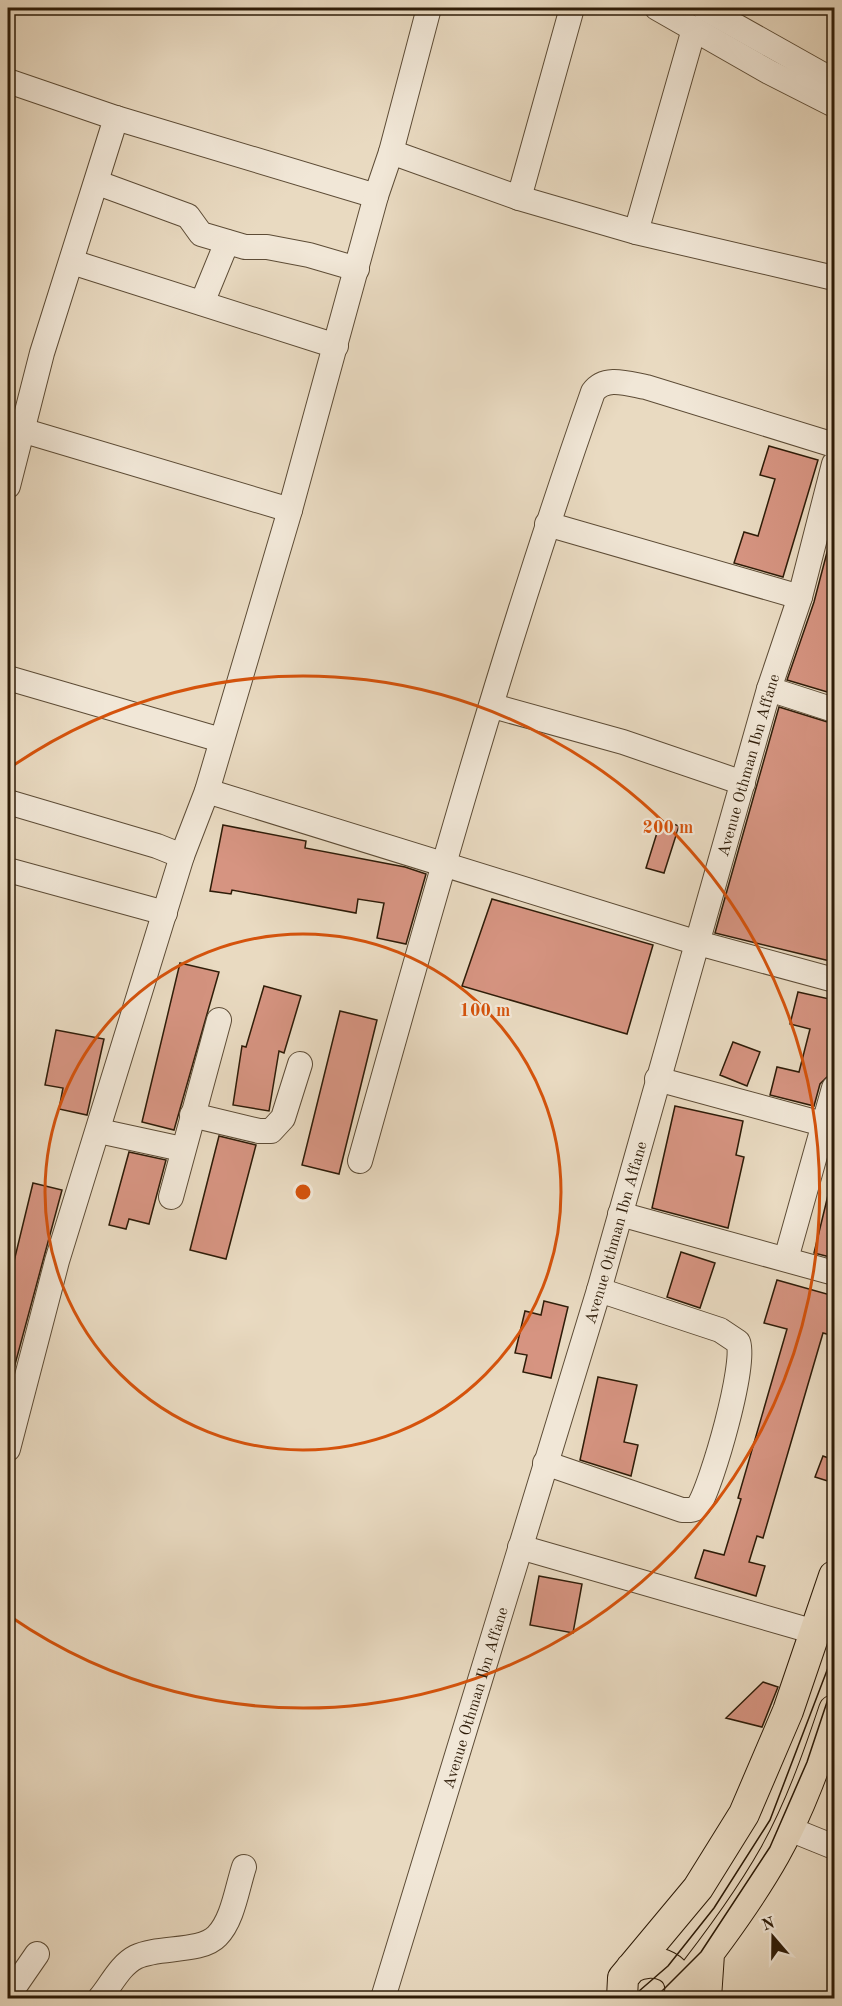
<svg xmlns="http://www.w3.org/2000/svg" width="842" height="2006" viewBox="0 0 842 2006" font-family="'Old Standard TT',serif">
  <style>
    .building { fill: #d69481; stroke: #2e1c08; stroke-width: 1.5 }
    .lines { fill: none; stroke-linecap: round; stroke-linejoin: round }
    .minor-casing { stroke: #5d4c36; stroke-width: 26 }
    .major-casing { stroke: #2e1c08; stroke-width: 32 }
    .minor { stroke: #f1e7d7; stroke-width: 24 }
    .major { stroke: #e9dac1; stroke-width: 30 }
    .tram { stroke: #2e1c08; stroke-width: 1.5 }
    .ring { fill: none; stroke: #d5530c; stroke-width: 3 }
    .labels { text-anchor: middle; stroke-width: 4.5; stroke-linejoin: round; paint-order: stroke }
    .street-label { font-size: 16px; fill: #2e1c08; stroke: #f1e7d7 }
    .centre { fill: #d5530c; stroke: #f1e7d7; stroke-width: 3 }
    .ring-label { font-size: 18px; text-anchor: middle; font-weight: bold; fill: #d5530c; stroke: #f1e7d7; stroke-width: 4.5; stroke-linejoin: round; paint-order: stroke }
  </style>
  <rect width="100%" height="100%" fill="#e9dac1"/>
  <filter id="stains"><feTurbulence type="fractalNoise" baseFrequency=".00333" numOctaves="4"/><feColorMatrix values="0 0 0 0 .2 0 0 0 0 .09 0 0 0 0 .02 0 0 0 .5 -.17"/></filter>
  <radialGradient id="worn" r=".72"><stop offset=".6" stop-color="#630" stop-opacity="0"/><stop offset="1" stop-color="#630" stop-opacity=".3"/></radialGradient>
  <path class="building" d="M769 446 818 460 783 577 734 563 744 532 758 536 775 479 760 475Z
    M831 537H834V694L787 680 814 602Z
    M779 707 834 724V962L715 933Z
    M661 820 679 826 664 873 646 868Z
    M223 825 306 841 305 848 405 867 426 874 406 944 377 938 384 903 358 899 356 913 232 890 231 894 210 891Z
    M492 899 653 945 627 1034 462 986Z
    M180 963 219 972 174 1130 142 1122Z
    M264 986 301 996 284 1053 279 1051 269 1111 233 1105 242 1046 246 1047Z
    M798 992 834 1000V1048L828 1076 820 1084 814 1106 770 1095 777 1067 799 1072 810 1029 790 1024Z
    M340 1011 377 1020 339 1174 302 1165Z
    M56 1030 104 1039 87 1115 59 1109 63 1088 45 1085Z
    M733 1042 760 1052 747 1086 720 1075Z
    M675 1106 743 1121 736 1155 744 1157 728 1228 652 1208Z
    M219 1136 256 1145 226 1259 190 1250Z
    M129 1152 166 1160 149 1224 129 1219 126 1229 109 1225Z
    M33 1183 62 1190 13 1372 8 1371V1286Z
    M829 1191 834 1192V1258L814 1253Z
    M681 1252 715 1263 700 1308 667 1297Z
    M777 1280 834 1296V1336L823 1333 763 1538 757 1536 749 1562 765 1566 756 1596 695 1578 704 1550 724 1555 741 1499 738 1498 787 1329 764 1323Z
    M544 1301 568 1307 551 1378 523 1372 527 1355 515 1353 525 1311 541 1315Z
    M598 1377 637 1385 624 1442 638 1445 631 1476 580 1460Z
    M823 1456 834 1460V1483L815 1477Z
    M539 1576 582 1584 573 1633 530 1625Z
    M763 1682 778 1687 762 1727 726 1718Z"/>
  <g class="lines">
    <defs>
      <g id="minor">
        <path d="M657 8 769 72 834 105"/>
        <path d="M704 8 834 81"/>
        <path d="M8 81 116 118 376 196"/>
        <path d="M391 152 519 198 636 232 834 278"/>
        <path d="M98 183 188 216 201 234 245 247H267L309 255 357 269"/>
        <path d="M519 198 572 8"/>
        <path d="M636 232 694 29"/>
        <path d="M72 262 336 346"/>
        <path d="M202 303 227 242"/>
        <path d="M8 426 290 510"/>
        <path d="M8 486 42 353 116 118"/>
        <path d="M547 524 800 597"/>
        <path d="M8 678 221 740"/>
        <path d="M769 689 834 710"/>
        <path d="M493 706 623 742 743 783"/>
        <path d="M207 791 698 943 834 980"/>
        <path d="M8 802 157 846 182 856"/>
        <path d="M8 870 165 913"/>
        <path d="M657 1079 834 1127"/>
        <path d="M192 1115 259 1131H271L283 1118 300 1064"/>
        <path d="M99 1131 182 1149"/>
        <path d="M360 1161C432 903 504 645 593 392 605 375 629 384 646 387L834 445"/>
        <path d="M171 1197 219 1020"/>
        <path d="M620 1214 834 1273"/>
        <path d="M786 1259 834 1088"/>
        <path d="M8 1449 57 1261 182 856 207 791 290 510 376 196 391 152 429 8"/>
        <path d="M545 1463 682 1510C688 1510 695 1511 699 1505 712 1484 747 1363 738 1342L720 1330 599 1290"/>
        <path d="M520 1547 815 1632"/>
        <path d="M787 1828 834 1847"/>
        <path d="M8 1996 37 1954"/>
        <path d="M100 1998C111 1985 120 1965 136 1957 158 1946 201 1953 217 1936 233 1920 237 1888 244 1867"/>
        <path id="s1" d="M383 1998 599 1290 769 689 800 597 834 464"/>
      </g>
      <path id="major" d="M631 1968C655 1955 687 1967 679 1998
        M681 1989C715 1946 748 1902 775 1854 800 1809 818 1758 834 1710
        M622 1998 623 1978 698 1888 744 1814 788 1711 834 1576
        M706 1998 709 1954"/>
    </defs>
    <use href="#minor" class="minor-casing"/>
    <use href="#major" class="major-casing"/>
    <use href="#minor" class="minor"/>
    <use href="#major" class="major"/>
    <path class="tram" d="M631 1998 668 1966 714 1908 770 1820 834 1652
      M655 1998 701 1952 770 1847 807 1762 834 1681"/>
  </g>
  <g class="ring">
    <circle cx="303" cy="1192" r="258"/>
    <path d="M11 767A516 516 0 1 1 11 1617"/>
  </g>
  <g class="labels">
    <g class="street-label">
      <text dy="6" stroke="none"><textPath href="#s1" startOffset="1286">Avenue Othman Ibn Affane</textPath></text>
      <text dy="6" stroke="none"><textPath href="#s1" startOffset="800">Avenue Othman Ibn Affane</textPath></text>
      <text dy="6" stroke="none"><textPath href="#s1" startOffset="314">Avenue Othman Ibn Affane</textPath></text>
    </g>
  </g>
  <circle cx="303" cy="1192" r="9" class="centre"/>
  <g class="ring-label">
    <text x="668" y="833">200 m</text>
    <text x="485" y="1016">100 m</text>
  </g>
  <rect width="842" height="2006" fill="none" stroke="#e9dac1" stroke-width="30"/>
  <rect x="9" y="9" width="824" height="1988" fill="none" stroke="#2e1c08" stroke-width="3"/>
  <rect x="15" y="15" width="812" height="1976" fill="none" stroke="#2e1c08" stroke-width="1.5"/>
  <g transform="translate(773 1937) rotate(340)" stroke="#f1e7d7" stroke-width="4.5" paint-order="stroke">
  <path d="M0-4.5L10 22L0 15L-10 22Z" fill="#2e1c08"/>
  <text y="-9" font-size="16" font-weight="bold" text-anchor="middle" fill="#2e1c08">N</text>
  </g>
  <rect width="100%" height="100%" filter="url(#stains)"/>
  <rect width="100%" height="100%" fill="url(#worn)"/>
</svg>
